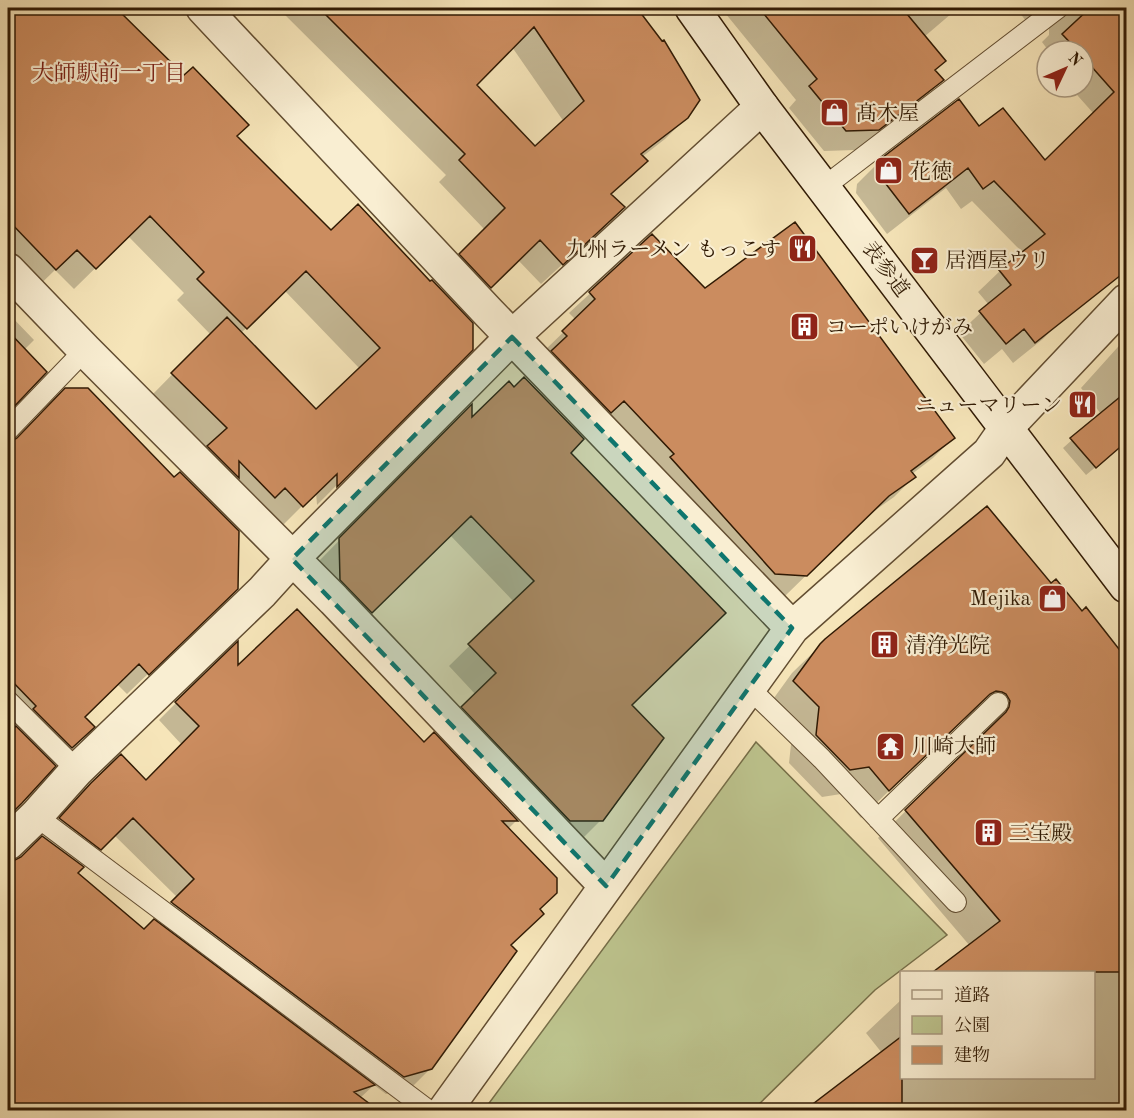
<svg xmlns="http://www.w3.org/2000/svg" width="1134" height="1118" viewBox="0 0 1134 1118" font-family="'Old Standard TT','Noto Serif JP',serif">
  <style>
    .green { fill: #bdc48e; stroke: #766f49; stroke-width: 1.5 }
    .shadow { fill: #0003; fill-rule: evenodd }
    .building { fill: #cb8c5f; stroke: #301a04; stroke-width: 1.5; fill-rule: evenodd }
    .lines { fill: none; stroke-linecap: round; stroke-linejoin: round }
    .lane-casing { stroke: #624d31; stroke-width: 22 }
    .street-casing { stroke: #624d31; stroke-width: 36 }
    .secondary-casing { stroke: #301a04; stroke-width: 36 }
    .lane { stroke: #f9eed2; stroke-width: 20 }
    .street { stroke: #f9eed2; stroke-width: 33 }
    .secondary { stroke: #f9eed2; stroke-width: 33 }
    .marked { fill: #0f766e; fill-opacity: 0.2; stroke: #0f766e; stroke-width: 4.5; stroke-dasharray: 12 8; stroke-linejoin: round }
    .labels { text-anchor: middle; stroke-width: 4.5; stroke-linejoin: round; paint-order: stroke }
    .poi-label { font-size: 21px; fill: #301a04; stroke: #f9eed2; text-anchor: start }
    .street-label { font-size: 21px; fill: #301a04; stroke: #f9eed2 }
    .neighbourhood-label { font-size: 22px; fill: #7a1f14; stroke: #f9eed2 }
  </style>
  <rect width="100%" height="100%" fill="#f6e5b9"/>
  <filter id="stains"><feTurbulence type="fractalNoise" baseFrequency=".00333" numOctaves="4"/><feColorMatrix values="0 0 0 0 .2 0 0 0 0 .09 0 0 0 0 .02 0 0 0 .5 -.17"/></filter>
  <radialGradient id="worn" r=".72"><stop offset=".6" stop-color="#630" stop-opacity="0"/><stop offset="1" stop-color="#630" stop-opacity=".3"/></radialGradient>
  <path class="green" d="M756 742 947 935 875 990 753 1110H484Z"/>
  <path class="shadow" d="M8 8H114L184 77 235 137 331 232 471 350 317 505 316 492 281 527 152 395 211 335 177 300 184 293 128 236 74 289 55 270 23 301 8 285ZM285 291 360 369 316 411 241 333Z
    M278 8H635L661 44 687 117 665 139 642 157 610 195 602 228 541 284 518 260 469 307 439 275 485 230 439 182 446 175ZM512 47 564 122 535 148 474 85Z
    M721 8H958L924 37 934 71 942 80 921 101 856 150 824 151 789 108 796 100Z
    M1016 8H1126V253L1043 339 1013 363 1002 349 984 364 959 333 989 305 978 292 1000 271 1023 253 972 201 961 209 946 188 887 234 856 193 857 184 879 162 979 128 1045 162 1094 114 1070 87H1083V51H1047V62L1042 56 1048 50 1042 42 1049 35V28L1046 21H1026Z
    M652 236 705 290 953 438 933 458 912 474 914 477 894 497 867 516 785 596 754 594 543 352 576 320 569 313Z
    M8 299 16 307 9 314 34 340 24 350 45 372 8 411Z
    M1126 338V392L1113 403 1126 419V442L1086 475 1063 448 1101 414 1081 388Z
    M470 408V421L569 453 630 705 601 820 580 841 442 728 476 695 449 666 514 602 450 535 351 633 320 601 319 561Z
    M8 443H12L216 609 127 694 117 684 83 717 93 727 53 765 8 816Z
    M1051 585 1103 642 1126 671V862L1113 872 1126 888V1110H808L882 1053 866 1033 902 999V1078H1094V972H936L970 946 878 838 980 739 982 735 983 729 972 718 965 719 960 722 861 818 841 794 822 797 789 763 792 735 766 709 792 673 826 640Z
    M237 669 424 744 516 821 508 829 538 909 510 946 431 1068 413 1086 386 1094 374 1085 360 1098 376 1110H8V863H12L22 858 92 784 146 782 182 745 159 720 176 703ZM114 835 178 898 145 931 76 873Z"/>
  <path class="building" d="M8 8H116L184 75 193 67 249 125 237 136 331 230 358 204 430 281 432 280 473 323V350L337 487V474L303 507 285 488 275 498 239 461V478L207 446 227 428 171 373 227 317 316 409 380 348 306 271 247 329 197 279 204 272 150 216 96 269 77 250 56 270 8 220Z
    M319 8H637L662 41 664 40 700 100 688 118 641 154 648 161 611 194 625 207 563 265 540 240 491 288 459 254 505 208 459 160 465 154ZM534 27 584 101 535 146 477 85Z
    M759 8H902L946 61 935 70 944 80 879 130 846 131 809 86 817 79Z
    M1090 8H1126V271L1035 343 1024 329 1006 344 979 311 1011 285 999 270 1045 234 994 181 983 189 968 168 909 214 876 171 878 161 959 99 979 126 1003 108 1045 160 1114 92 1083 57V51H1078L1062 34Z
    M795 222 955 438 911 471 916 477 889 496 807 576 775 574 670 457 674 454 624 401 611 413 551 351 567 336 562 331 595 299 589 292 652 234 705 288Z
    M8 331 47 372 8 413Z
    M524 377 584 439 571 453 726 613 632 705 664 738 603 821H570L461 707 496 673 468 644 534 581 471 516 372 613 340 580 339 538 472 404V417L509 381 514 387Z
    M65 388H88L174 477 180 472 239 531 238 589 149 675 139 664 85 717 95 727 72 748 33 709 36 706 8 677V442L12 441 17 438Z
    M1126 392V442L1096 468 1070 438Z
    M987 506 1051 583 1056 579 1082 611 1086 607 1126 658V972H933L1000 921 905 810 1006 712 1009 707 1010 701 1006 694 1002 692 996 691 990 694 889 791 869 767 850 770 816 735 819 707 793 681 820 644 825 639Z
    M297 609 424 742 434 732 518 821H502L557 878V893L540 909 544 914 511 945 517 951 432 1069 404 1077 171 902 194 879 133 818 101 850 59 818 91 783 121 754 146 780 199 726 175 702 238 641V665Z
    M16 726 56 766 22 803 8 817V734Z
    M42 836 84 867 78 873 144 929 154 919 375 1085 354 1092 378 1110H8V861H13L21 857Z
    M902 1036V1110H805Z"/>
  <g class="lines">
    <defs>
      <path id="lane" d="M824 187 1058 8
        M8 430 85 350
        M749 688 822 759 956 902
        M8 701 77 770
        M36 816 428 1110
        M878 819 998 703"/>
      <path id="street" d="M203 8 488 312 792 628
        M8 270 85 350 334 600 606 886
        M8 843 36 816 77 770 262 592 292 559 512 337 762 107
        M445 1110 792 628 989 453 1007 427 1126 301"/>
      <path id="secondary" d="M692 8 762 107 1126 586"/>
    </defs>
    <use href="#lane" class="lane-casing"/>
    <use href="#street" class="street-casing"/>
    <use href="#secondary" class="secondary-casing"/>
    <use href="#lane" class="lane"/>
    <use href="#street" class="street"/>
    <use href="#secondary" class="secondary"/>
  </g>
  <path class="marked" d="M512 337 792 628 606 886 292 559Z"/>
  <defs>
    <symbol id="shop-square" viewBox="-11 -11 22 22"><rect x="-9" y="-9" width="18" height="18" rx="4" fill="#8f2418" stroke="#f9eed2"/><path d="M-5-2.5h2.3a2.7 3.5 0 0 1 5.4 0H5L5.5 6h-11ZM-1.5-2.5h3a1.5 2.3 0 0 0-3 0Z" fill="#fff"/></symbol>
    <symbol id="restaurant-square" viewBox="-11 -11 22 22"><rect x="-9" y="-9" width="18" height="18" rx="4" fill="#8f2418" stroke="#f9eed2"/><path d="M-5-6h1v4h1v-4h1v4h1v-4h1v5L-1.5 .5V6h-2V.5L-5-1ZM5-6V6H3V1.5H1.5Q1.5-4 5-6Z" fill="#fff"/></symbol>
    <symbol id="bar-square" viewBox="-11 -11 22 22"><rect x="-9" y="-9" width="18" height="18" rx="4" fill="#8f2418" stroke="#f9eed2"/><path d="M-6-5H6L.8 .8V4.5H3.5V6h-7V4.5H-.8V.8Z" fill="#fff"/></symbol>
    <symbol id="building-square" viewBox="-11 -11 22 22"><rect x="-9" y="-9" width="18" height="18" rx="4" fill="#8f2418" stroke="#f9eed2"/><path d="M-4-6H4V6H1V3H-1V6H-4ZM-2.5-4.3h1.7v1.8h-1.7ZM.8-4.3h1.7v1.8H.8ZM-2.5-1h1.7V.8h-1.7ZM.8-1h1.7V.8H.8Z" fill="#fff"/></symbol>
    <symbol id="temple-square" viewBox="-11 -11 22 22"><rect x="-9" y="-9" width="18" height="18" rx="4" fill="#8f2418" stroke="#f9eed2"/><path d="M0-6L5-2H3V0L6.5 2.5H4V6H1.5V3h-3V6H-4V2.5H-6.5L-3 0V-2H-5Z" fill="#fff"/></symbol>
  </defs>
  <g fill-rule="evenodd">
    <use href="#shop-square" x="818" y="96" width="33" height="33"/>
    <use href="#shop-square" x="872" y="154" width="33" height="33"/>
    <use href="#restaurant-square" x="786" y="232" width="33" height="33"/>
    <use href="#bar-square" x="908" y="244" width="33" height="33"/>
    <use href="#building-square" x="788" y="310" width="33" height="33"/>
    <use href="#restaurant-square" x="1066" y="388" width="33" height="33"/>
    <use href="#shop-square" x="1036" y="582" width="33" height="33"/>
    <use href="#building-square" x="868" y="628" width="33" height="33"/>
    <use href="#temple-square" x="874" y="730" width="33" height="33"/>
    <use href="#building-square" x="972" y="816" width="33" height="33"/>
  </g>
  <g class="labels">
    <g class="poi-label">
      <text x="856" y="120">髙木屋</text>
      <text x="910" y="178">花徳</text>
      <text x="781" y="256" text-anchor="end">九州ラーメン もっこす</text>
      <text x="945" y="267">居酒屋ウリ</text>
      <text x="826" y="334">コーポいけがみ</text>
      <text x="1062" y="412" text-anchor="end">ニューマリーン</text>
      <text x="1031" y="605" text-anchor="end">Mejika</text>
      <text x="906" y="652">清浄光院</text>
      <text x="912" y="753">川崎大師</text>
      <text x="1009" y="840">三宝殿</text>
    </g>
    <g class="street-label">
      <text transform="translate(886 269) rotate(53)" y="7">表参道</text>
    </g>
    <g class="neighbourhood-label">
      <text x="109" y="80">大師駅前一丁目</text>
    </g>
  </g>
  <rect width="1134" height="1118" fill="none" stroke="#f6e5b9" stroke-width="30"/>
  <rect x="9" y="9" width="1116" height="1100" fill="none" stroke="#301a04" stroke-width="3"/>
  <rect x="15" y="15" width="1104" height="1088" fill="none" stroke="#301a04" stroke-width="1.5"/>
  <rect x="900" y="971" width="195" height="108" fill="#f9eed2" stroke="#a99980" stroke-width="1.5"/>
  <rect x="912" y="990" width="30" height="9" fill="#f9eed2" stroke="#a99980" stroke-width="1.5"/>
  <text x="954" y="1001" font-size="18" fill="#301a04">道路</text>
  <rect x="912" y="1016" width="30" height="18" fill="#bdc48e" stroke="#a99980" stroke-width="1.5"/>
  <text x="954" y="1031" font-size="18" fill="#301a04">公園</text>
  <rect x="912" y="1046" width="30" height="18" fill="#cb8c5f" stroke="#a99980" stroke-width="1.5"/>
  <text x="954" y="1061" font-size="18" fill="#301a04">建物</text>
  <g transform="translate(1065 69) rotate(46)"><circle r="28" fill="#f9eed2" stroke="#a99980" stroke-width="1.5"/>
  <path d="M0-4.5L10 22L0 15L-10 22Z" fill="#8f2418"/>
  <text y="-9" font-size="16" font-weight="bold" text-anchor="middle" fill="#301a04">N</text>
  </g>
  <rect width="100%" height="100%" filter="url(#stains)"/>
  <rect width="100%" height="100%" fill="url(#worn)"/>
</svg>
